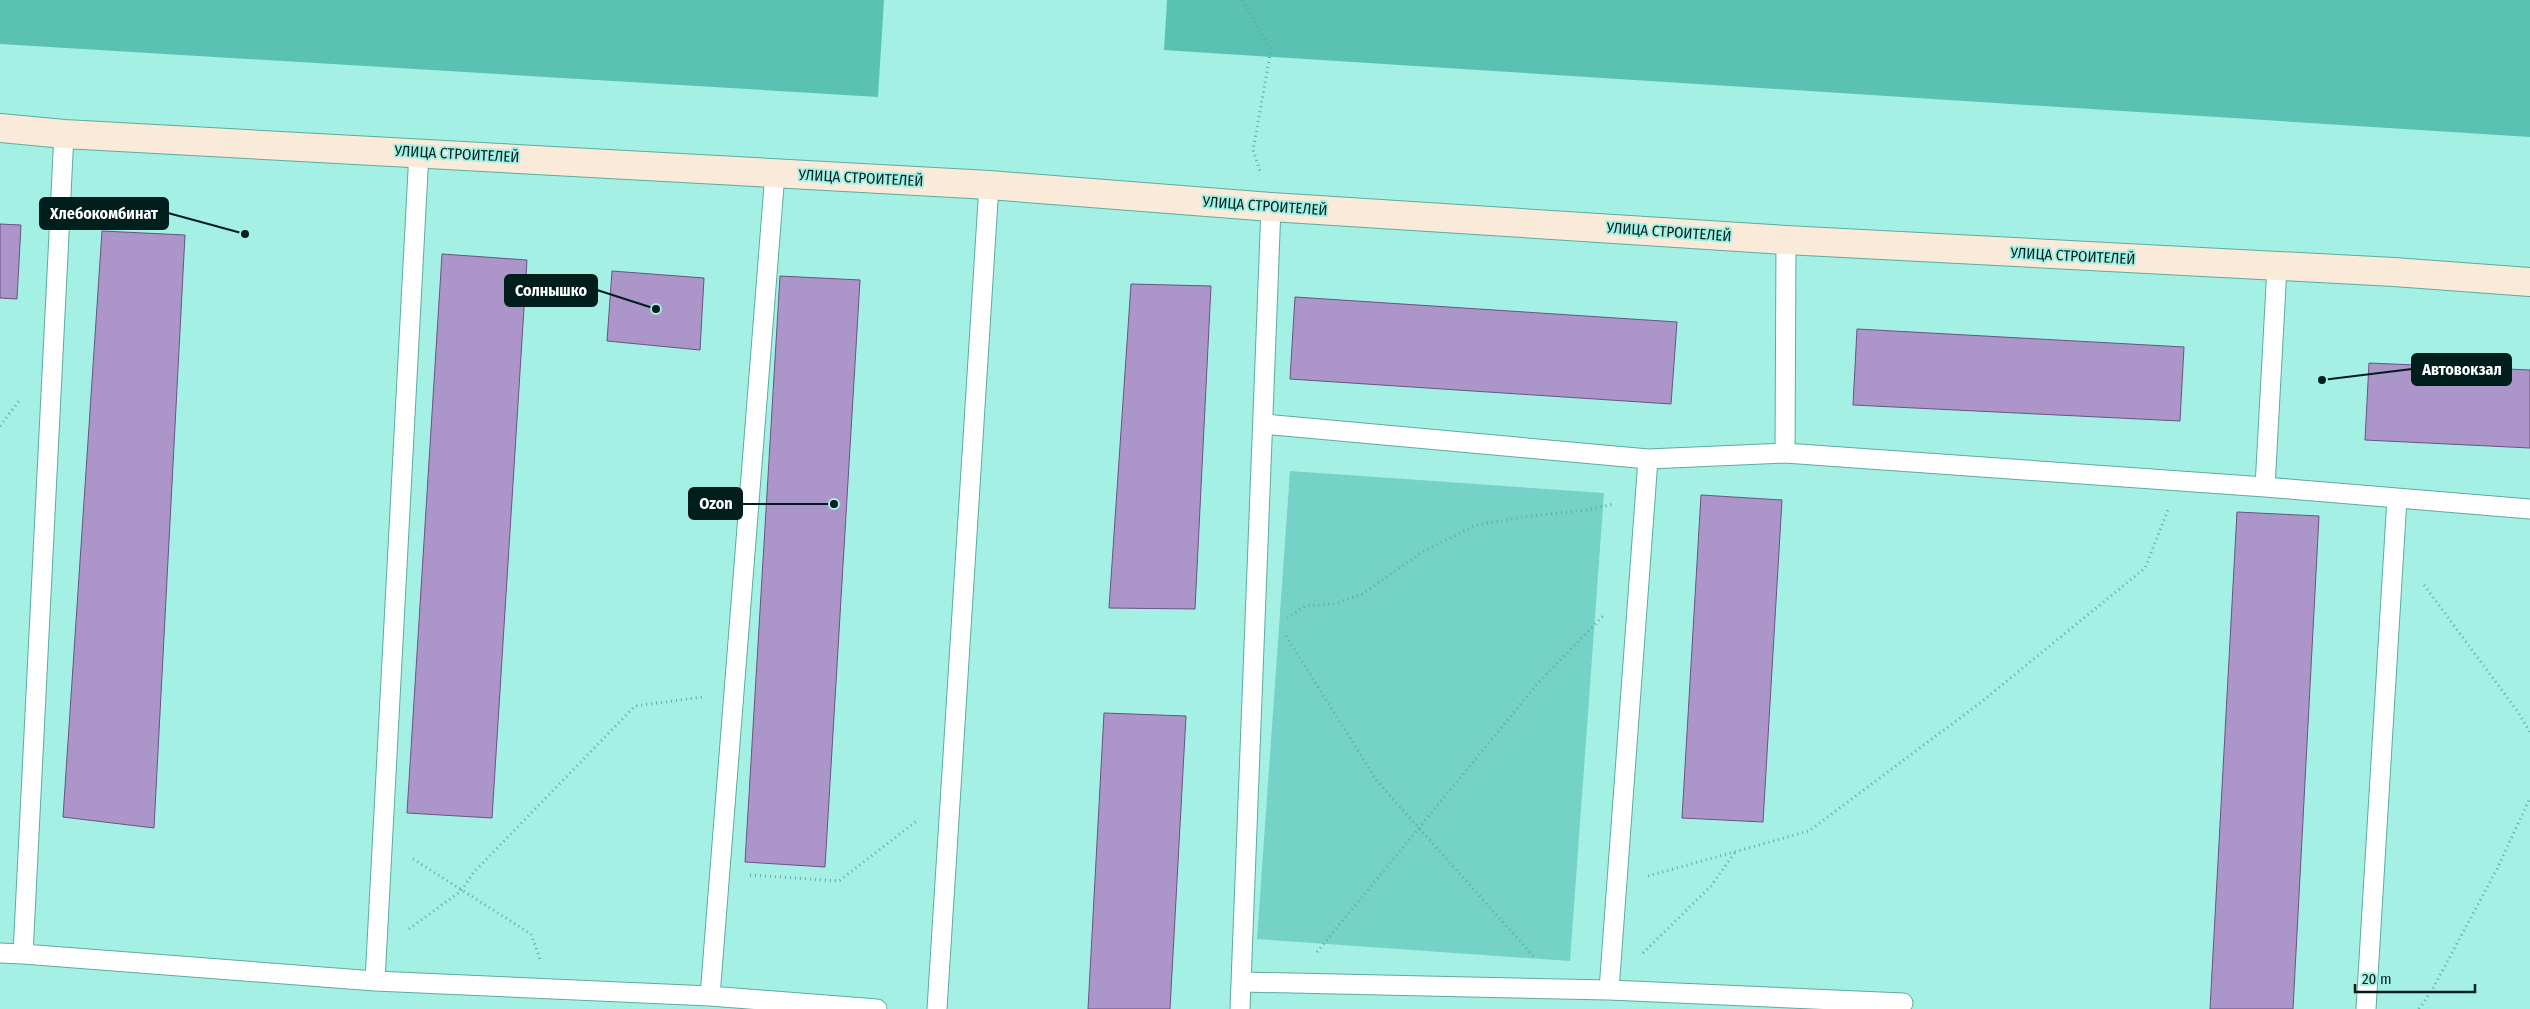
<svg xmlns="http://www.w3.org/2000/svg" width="2530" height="1009" viewBox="0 0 2530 1009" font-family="'Fira Sans Condensed',sans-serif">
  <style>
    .green { fill: #74d3c6 }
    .forest { fill: #5ac1b3 }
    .building { fill: #ac96c9; stroke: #685382 }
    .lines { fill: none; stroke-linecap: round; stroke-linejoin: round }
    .service-casing { stroke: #5faa9f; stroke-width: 21 }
    .secondary-casing { stroke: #5faa9f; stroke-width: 30 }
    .path { stroke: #6aa69d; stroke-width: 3; stroke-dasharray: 1 4; stroke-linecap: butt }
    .service { stroke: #fff; stroke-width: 19 }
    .secondary { stroke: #faeada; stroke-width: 28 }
    .labels { text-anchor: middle; stroke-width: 4; stroke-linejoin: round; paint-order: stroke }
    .street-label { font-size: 15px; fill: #001f1c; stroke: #a4f0e4 }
    .leader { fill: none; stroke: #001f1c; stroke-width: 2 }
    .callout-dot { fill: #001f1c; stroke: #a4f0e4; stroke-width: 2 }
    .callout { fill: #001f1c; stroke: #001f1c; stroke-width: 2 }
    .callout-label { font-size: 16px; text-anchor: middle; font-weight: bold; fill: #fff }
  </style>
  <rect width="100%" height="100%" fill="#a4f0e4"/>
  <path class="green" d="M1290 471 1604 493 1570 961 1257 939Z"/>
  <path class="forest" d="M0 0H884L878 97 0 44Z
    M1167 0H2530V137L1164 50Z"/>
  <path class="building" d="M0 224 21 225 17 299 0 298Z
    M102 231 185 235 154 828 63 817Z
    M442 254 527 260 492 818 407 813Z
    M612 271 704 278 700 350 607 341Z
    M780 276 860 280 825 867 745 862Z
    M1131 284 1211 286 1195 609 1109 608Z
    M1295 297 1677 322 1671 404 1290 379Z
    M1857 329 2184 347 2180 421 1853 405Z
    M2369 363 2530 370V448L2365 440Z
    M1701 495 1782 500 1763 822 1682 818Z
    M2237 512 2319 516 2293 1009H2210Z
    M1104 713 1186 716 1170 1009H1088Z"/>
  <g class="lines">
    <defs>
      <path id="service" d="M64 134 23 954 375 981 710 996 877 1009
        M1263 424 1648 459 1785 453 2265 487 2530 509
        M1785 453 1786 240
        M2265 487 2277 267
        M0 953 23 954
        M375 981 419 152
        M1242 982 1609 990 1903 1003
        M1609 990 1648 459
        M710 996 775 173
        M937 1009 989 185
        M1240 1009 1271 207
        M2366 1009 2397 498"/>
      <path id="secondary" d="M0 128 64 134 989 185 1271 207 1786 240 2394 272 2530 282"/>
    </defs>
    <use href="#service" class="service-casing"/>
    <use href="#secondary" class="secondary-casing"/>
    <path class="path" d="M1242 0 1271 50 1253 150 1260 171
      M0 426 19 401
      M2424 585 2518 712 2530 732
      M1287 618 1305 606 1333 604 1361 595 1422 552 1476 525 1530 516 1586 510 1614 504
      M1286 636 1377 781 1535 958
      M413 859 531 934 540 959
      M750 875 839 881 918 820
      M1648 876 1809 831 1980 703 2145 568 2168 510
      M409 929 461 891 474 872 635 706 702 697
      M1317 952 1538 683 1605 614
      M1643 953 1711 886 1736 851
      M2419 1009 2431 992 2497 869 2530 798"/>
    <use href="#service" class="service"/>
    <use href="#secondary" class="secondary"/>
  </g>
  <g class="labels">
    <g class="street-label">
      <text transform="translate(457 154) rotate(3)" y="5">УЛИЦА СТРОИТЕЛЕЙ</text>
      <text transform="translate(861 178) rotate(3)" y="5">УЛИЦА СТРОИТЕЛЕЙ</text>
      <text transform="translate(1265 206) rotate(4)" y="5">УЛИЦА СТРОИТЕЛЕЙ</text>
      <text transform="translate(1669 232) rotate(4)" y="5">УЛИЦА СТРОИТЕЛЕЙ</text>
      <text transform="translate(2073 256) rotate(3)" y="5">УЛИЦА СТРОИТЕЛЕЙ</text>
    </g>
  </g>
  <path class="leader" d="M245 234L168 213M656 309L597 290M2322 380L2412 369M834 504L742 504"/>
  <g class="callout-dot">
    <circle cx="245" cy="234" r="5"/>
    <circle cx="656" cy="309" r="5"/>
    <circle cx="2322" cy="380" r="5"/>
    <circle cx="834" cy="504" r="5"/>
  </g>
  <g class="callout">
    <rect x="40" y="198" width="128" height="31" rx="5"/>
    <rect x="505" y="275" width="92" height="31" rx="5"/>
    <rect x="2412" y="354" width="99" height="31" rx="5"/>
    <rect x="689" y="488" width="53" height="31" rx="5"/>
  </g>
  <g class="callout-label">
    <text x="104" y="219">Хлебокомбинат</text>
    <text x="551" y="296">Солнышко</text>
    <text x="2462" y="375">Автовокзал</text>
    <text x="716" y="509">Ozon</text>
  </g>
  <path d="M2355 984v8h120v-8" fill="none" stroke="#001f1c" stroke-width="2.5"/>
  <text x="2362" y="984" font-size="15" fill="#001f1c" stroke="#a4f0e4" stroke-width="4" paint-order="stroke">20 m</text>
</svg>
